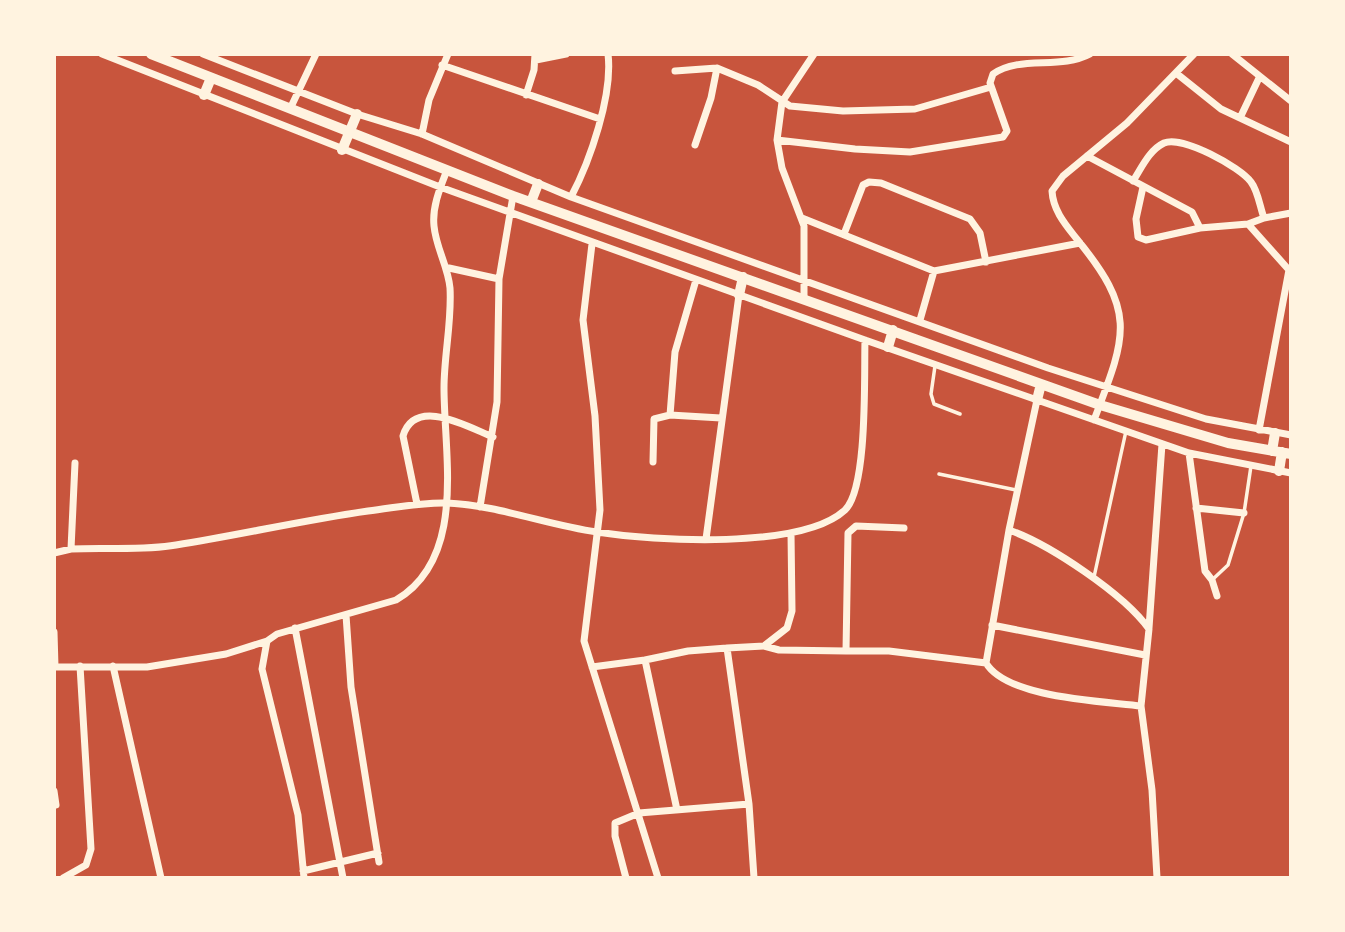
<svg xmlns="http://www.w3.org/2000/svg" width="1345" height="932" viewBox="0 0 1345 932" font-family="Manrope,sans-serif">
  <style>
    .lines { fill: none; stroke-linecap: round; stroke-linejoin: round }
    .service { stroke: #fff3e0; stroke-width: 3.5 }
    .minor { stroke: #fff3e0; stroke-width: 7 }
    .secondary { stroke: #fff3e0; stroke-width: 10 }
  </style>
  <rect width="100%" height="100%" fill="#c8553d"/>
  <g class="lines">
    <path class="service" d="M935 366 931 394 934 404 960 414
      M939 474 1016 490
      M1094 577 1126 431
      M1212 580 1228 565 1244 513 1251 466"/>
    <path class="minor" d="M102 54 440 187 865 340 1189 453 1291 473
      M203 54 357 114 422 134 571 197 1048 368 1206 419 1291 435
      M1232 54 1291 101
      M536 60 566 54
      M442 65 600 119
      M675 71 717 68 758 85 790 106 843 111 915 109 991 87
      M1176 73 1221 109 1291 142
      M526 95 534 70 535 54
      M290 109 316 54
      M1240 118 1259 78
      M422 134 429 100 448 54
      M777 140 855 149 910 152 1003 137 1007 131 990 83 993 74C1020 55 1060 70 1090 54
      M695 145 711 98 717 68
      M1087 156 1192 212 1200 228 1248 224
      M1133 181C1141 169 1149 150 1164 143 1182 135 1240 167 1251 182 1258 191 1260 207 1264 218L1248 224 1289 270 1259 430
      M1143 187 1136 219 1138 237 1146 240 1200 228
      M571 197C590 161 613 95 608 54
      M802 218 934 271 1080 243
      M1264 218 1291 213
      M844 234 863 185 869 182 881 183 970 219 980 233 986 262
      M592 244 583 320 595 416 600 510 584 641 658 878
      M449 268 499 279
      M696 280 675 352 670 415 721 418
      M804 299V226L782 168 777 140 782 102 814 54
      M920 320 934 271
      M1037 400 1009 530C1049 544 1124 594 1149 629L1141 706 1152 790 1157 878
      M1094 420C1127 334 1137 312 1076 238 1065 224 1053 210 1052 191L1063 176 1127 123 1194 54
      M1189 453 1205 571 1212 580 1217 596
      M653 462 654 419 670 415
      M417 504 403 436C415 396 468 427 493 437
      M480 507 497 402 499 279 513 196
      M1196 508 1244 513
      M904 528 856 526 848 533 846 651H889L986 663C1007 698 1101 701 1141 706
      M706 539 739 295
      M71 549 75 463
      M54 553 71 549C105 547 142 551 176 545 240 535 304 520 368 511 394 508 421 502 447 503 497 505 547 525 597 532 654 541 802 550 845 510 868 488 864 375 865 340
      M346 615 351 687 379 862
      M992 625 1145 655
      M295 628 343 878
      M1149 628 1162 444
      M54 632 55 667
      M764 646 779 650 846 651
      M645 660 688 651 727 648
      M986 663 1009 530
      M113 666 161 878
      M54 667H147L226 654 267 641
      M592 667 645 660 677 810
      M54 791 56 805
      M749 804 727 648 764 646 787 628 792 611 791 533
      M303 871 378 853
      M63 878 86 865 91 849 80 666
      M304 878 298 815 262 669 267 641 277 634 396 600C467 558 444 456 444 388 444 355 452 321 450 288 448 266 436 248 434 226 432 207 440 188 447 170
      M626 878 615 836V823L639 813 749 804 754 878"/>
    <path class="secondary" d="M151 54 513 196 1100 405 1228 443 1291 454
      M204 95 211 78
      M342 150 357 114
      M531 202 538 184
      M739 295 743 277
      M888 347 893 330
      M1037 400 1041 384
      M1272 451 1275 433
      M1279 471 1282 452"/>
  </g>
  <rect width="1345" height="932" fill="none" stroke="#fff3e0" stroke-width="112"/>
</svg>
